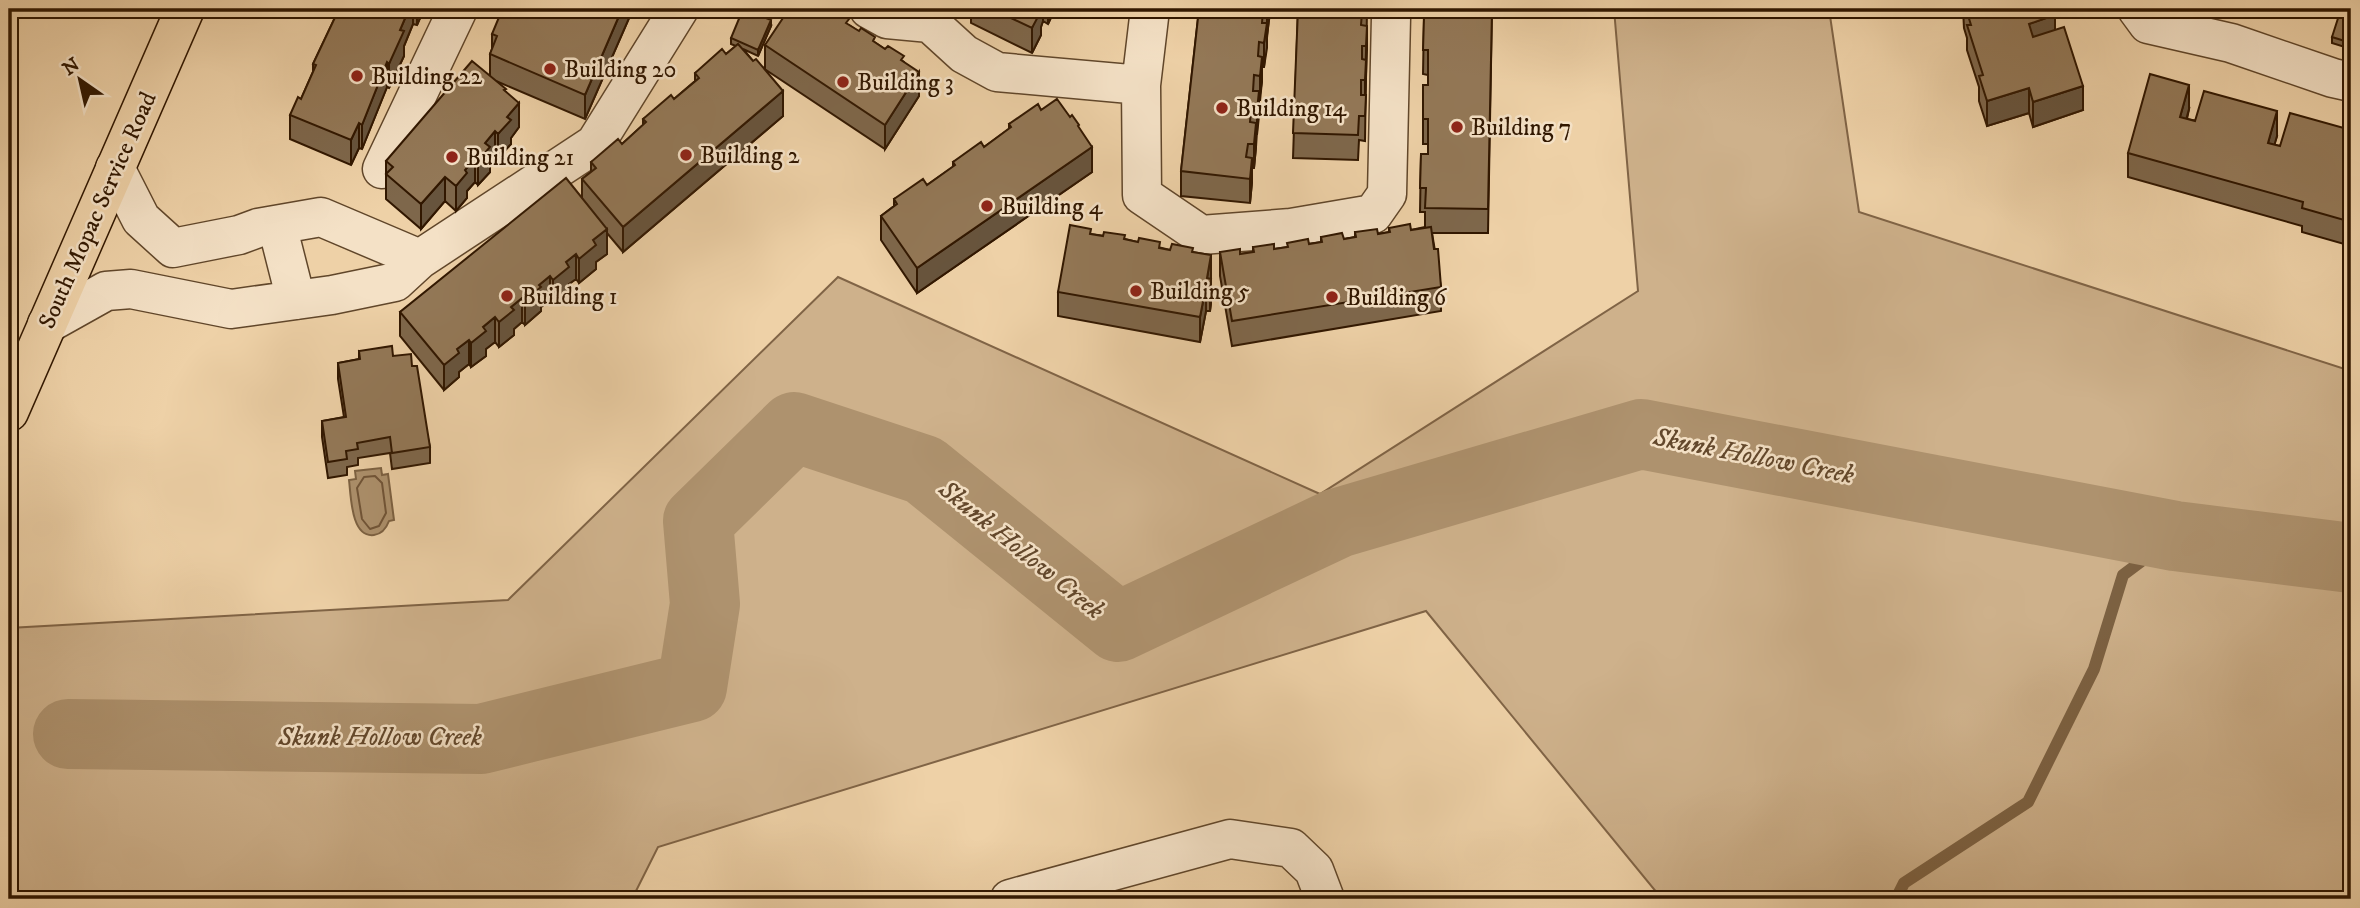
<svg xmlns="http://www.w3.org/2000/svg" width="2360" height="908" viewBox="0 0 2360 908" font-family="'IM FELL DW Pica',serif">
  <style>
    .green { fill: #ceb18b; stroke: #806446; stroke-width: 2 }
    .water { fill: #ae926e; stroke: #7c6142; stroke-width: 2 }
    .lines { fill: none; stroke-linecap: round; stroke-linejoin: round }
    .shore { stroke: #705437; stroke-width: 2 }
    .stream { stroke: #7c6142; stroke-width: 12 }
    .river { stroke: #ae926e; stroke-width: 70 }
    .minor-casing { stroke: #60462a; stroke-width: 41 }
    .major-casing { stroke: #311700; stroke-width: 41 }
    .minor { stroke: #f4e1c6; stroke-width: 38 }
    .major { stroke: #eed1a7; stroke-width: 38 }
    .wall { fill: #7e674b; stroke: #311700; stroke-width: 2 }
    .shaded-wall { fill: #67543d; stroke: #311700; stroke-width: 2 }
    .building { fill: #937857; stroke: #311700; stroke-width: 2 }
    .poi-dot { fill: #8f2418; stroke: #f4e1c6; stroke-width: 2.5 }
    .labels { text-anchor: middle; stroke-width: 5; stroke-linejoin: round; paint-order: stroke }
    .poi-label { font-size: 24px; fill: #311700; stroke: #f4e1c6; text-anchor: start }
    .street-label { font-size: 24px; fill: #311700; stroke: #f4e1c6 }
    .water-label { font-size: 26px; font-style: italic; fill: #63482c; stroke: #f4e1c6 }
  </style>
  <rect width="100%" height="100%" fill="#eed1a7"/>
  <filter id="stains"><feTurbulence type="fractalNoise" baseFrequency=".00286" numOctaves="4"/><feColorMatrix values="0 0 0 0 .2 0 0 0 0 .09 0 0 0 0 .02 0 0 0 .5 -.17"/></filter>
  <radialGradient id="worn" r=".72"><stop offset=".6" stop-color="#630" stop-opacity="0"/><stop offset="1" stop-color="#630" stop-opacity=".3"/></radialGradient>
  <path class="green" d="M1614 9H1829L1859 212 2351 371V899H1662L1426 611 658 847 632 899H9V628L508 600 838 277 1320 494 1638 291Z"/>
  <path class="water" d="M381 468 382 475 388 474 394 520 389 521C386 529 382 534 374 535 351 538 351 496 349 480L356 479 355 471Z"/>
  <g class="lines">
    <path class="shore" d="M375 476 382 483 386 513 379 526 370 529 362 519 357 488 364 477Z"/>
    <path class="stream" d="M1896 899 1904 883 2028 802 2094 669 2123 575 2175 536"/>
    <path class="river" d="M68 734 481 739 692 687 705 604 698 521 794 427 924 470 1118 627 1338 523 1641 434 2175 536 2351 558"/>
    <defs>
      <path id="minor" d="M869 9 887 19 930 23
        M937 9 930 23 964 54 997 72 1141 85
        M1150 9 1141 85 1142 195 1201 235 1291 228 1373 214 1387 194 1391 17 1389 9
        M2137 9 2148 24 2231 43 2333 78 2351 82
        M115 168 141 219 173 248 239 235 258 228 321 217 420 259
        M382 169 458 9
        M277 225 296 300
        M47 324 106 291 131 289 231 309 332 295 395 282 420 259 595 144 679 9
        M1010 899 1230 839 1291 848 1314 870 1325 899"/>
      <path id="major" d="M9 412 185 9"/>
    </defs>
    <use href="#minor" class="minor-casing"/>
    <use href="#major" class="major-casing"/>
    <use href="#minor" class="minor"/>
    <use href="#major" class="major"/>
  </g>
  <path class="wall" d="M339 9H424L417 25 413 24 404 46V56L389 88 387 87 362 149 359 148 351 165 290 139V115L301 99 313 72V64Z
    M633 9 585 119 496 81 506 92 519 127 511 138V144L498 158 495 155 490 162V172L478 185 475 182 467 191V198L456 211 445 201 421 229 386 199V161L490 76V54L492 49V34L509 14Z
    M971 9H1055L1048 24 1043 21 1041 27V35L1032 53 971 23Z
    M1199 9H1270L1264 67H1262V81L1259 101 1256 147 1254 168H1252V182L1250 203 1181 196V171Z
    M1298 9H1367L1365 141 1359 140 1358 160 1293 158Z
    M1492 9 1488 233H1432L1441 287V311L1232 346 1220 276V252L1240 254 1253 252V247L1274 249 1321 242V237L1344 239 1355 237V232L1378 234 1389 232V228L1411 230 1425 227V212H1420L1421 154H1428V144H1423V85H1428V75L1423 74 1424 17Z
    M1963 9H2053L2055 30 2083 110 2033 127 2029 113 1987 126 1979 101V87L1967 50V38L1964 28Z
    M2351 9V49L2332 43V37Z
    M849 25 904 62 919 96 885 149 766 70 783 116 623 252 607 233V254L596 262V269L579 283 576 279 569 284V291L553 304 550 301 541 307V311L525 325 522 322 514 329V335L499 347 495 342 486 349V356L471 367 469 364 459 372V377L444 390 400 336V312L582 198V179L591 172V162L622 144 643 125V119L674 99 695 81V73L726 54 736 46 731 44V38L771 26 758 56 743 49 753 61 765 69V45Z
    M2189 109 2187 119 2277 136 2274 145 2280 146 2351 130V246L2302 232V226L2128 177V153Z
    M1041 110 1070 117 1079 129 1092 172 917 293 881 240V216L894 206V199L927 185 953 167V162L984 147 1009 129V124Z
    M1091 234 1125 239 1170 250 1193 252 1211 255V303L1210 311H1206L1200 342 1058 316V292Z
    M359 351 393 356 412 366 430 447V463L392 469 390 453 358 458V465L347 467V475L328 478 322 437V421L344 417 338 379V363L359 359Z"/>
  <path class="shaded-wall" d="M409 9H413V24L404 46V56L389 88V64L400 30Z
    M417 9H424L417 25Z
    M622 9H633L585 119V95Z
    M1038 9H1043V21L1041 27V35L1032 53V28Z
    M1048 9H1055L1048 24Z
    M1267 9H1270V13L1267 35Z
    M2055 15V40L2029 48V24Z
    M771 20V26L758 56V50Z
    M1267 23V48L1264 67V43Z
    M1367 26V50L1365 105V80Z
    M1262 57V81L1260 101V76Z
    M387 62V87L362 149V125Z
    M919 72V96L885 149V125Z
    M2189 85V109L2180 142V117Z
    M2083 86V110L2033 127V102Z
    M2029 88V113L1987 126V101Z
    M783 91V116L623 252V227Z
    M1259 91V116L1257 135V110Z
    M519 103V127L511 138V144L498 158V134L507 117Z
    M2277 111V136L2268 167V143Z
    M359 123V148L351 165V140Z
    M1256 123V147L1254 168V144Z
    M495 131V155L490 162V172L478 185V161L485 143Z
    M1092 147V172L917 293V268Z
    M475 158V182L467 191V198L456 211V186L465 170Z
    M1252 158V182L1250 203V179Z
    M445 177V201L421 229V204Z
    M607 229V254L596 262V269L579 283V259L593 240Z
    M576 254V279L569 284V291L553 304V280L566 262Z
    M1211 255V303L1210 311V287L1207 278Z
    M550 276V301L541 307V311L525 325V300L539 285Z
    M1206 286V311L1200 342V317Z
    M522 298V322L514 329V335L499 347V322L511 307Z
    M495 317V342L486 349V356L471 367V343L483 327Z
    M469 340V364L459 372V377L444 390V365L457 349Z"/>
  <path class="building" d="M339 9H409L400 30 404 31 389 64 387 62 362 125 359 123 351 140 290 115 298 97 301 99 316 65 313 64Z
    M511 9H622L585 95 490 54 497 36 492 34 502 10 509 14Z
    M743 9 771 20 758 50 731 38Z
    M789 9H826L829 11 830 9H833L849 19 846 23 859 31 861 28 875 37 873 41 885 49 888 46 904 56 901 60 919 72 885 125 765 45Z
    M992 9H1038L1041 11 1032 28Z
    M1199 9H1267V10H1263L1262 23H1267L1264 43 1259 42 1258 56 1262 57 1260 76 1254 75 1253 91H1259L1257 110H1251L1250 122 1256 123 1254 144H1248L1246 157 1252 158 1250 179 1181 171Z
    M1298 9H1366V12H1362L1361 25 1367 26 1366 46H1362V59L1366 60 1365 80H1361V95H1366L1365 116H1359L1358 135 1293 133Z
    M1429 9H1492L1488 209 1425 208 1426 188H1420L1421 154H1428V119H1423V85H1428V50H1423L1424 17H1429Z
    M1966 9H2053L2055 15 2029 24 2033 37 2064 27 2083 86 2033 102 2029 88 1987 101 1979 76 1983 75 1967 25H1971Z
    M2341 9H2351V43L2332 37Z
    M738 44 753 61 756 59 783 91 623 227 582 179 596 168 591 162 618 139 622 144 646 122 643 119 671 95 674 99 699 78 695 73 722 49 726 54Z
    M472 61 506 89 504 90 519 103 507 117 511 120 498 134 495 131 485 143 490 147 478 161 475 158 465 170 467 173 456 186 445 177 421 204 386 174 393 167 386 161Z
    M2150 74 2189 85 2180 117 2195 121 2204 91 2277 111 2268 143 2280 146 2290 113 2351 130V222L2302 208 2303 202 2128 153Z
    M1057 99 1070 117 1072 115 1079 125 1078 126 1092 147 917 268 881 216 897 204 894 199 923 179 927 185 955 165 953 162 981 142 984 147 1011 127 1009 124 1038 104 1041 110Z
    M566 178 607 229 593 240 596 245 579 259 576 254 566 262 569 267 553 280 550 276 539 285 541 287 525 300 522 298 511 307 514 310 499 322 495 317 483 327 486 331 471 343 469 340 457 349 459 353 444 365 400 312Z
    M1410 224 1411 230 1431 227 1434 249H1438L1441 287 1232 321 1220 252 1240 249V254L1254 252 1253 247 1274 244V249L1288 247 1287 243 1308 239 1309 244 1322 242 1321 237 1342 233 1344 239 1356 237 1355 232 1377 229 1378 234 1390 232 1389 228Z
    M1070 225 1091 229 1090 234 1103 236 1104 232 1125 235 1124 239 1138 242 1139 238 1160 242 1159 248 1170 250 1172 244 1193 248 1192 252 1211 255 1207 278 1211 279 1210 287 1206 286 1200 317 1058 292Z
    M392 346 393 356 411 354 412 366H417L430 447 392 453 390 437 357 443 358 449 346 451 347 459 328 462 322 421 346 417 338 363 360 359 359 351Z"/>
  <g class="poi-dot">
    <circle cx="550" cy="69" r="7"/>
    <circle cx="357" cy="76" r="7"/>
    <circle cx="843" cy="82" r="7"/>
    <circle cx="1222" cy="108" r="7"/>
    <circle cx="1457" cy="127" r="7"/>
    <circle cx="686" cy="155" r="7"/>
    <circle cx="452" cy="157" r="7"/>
    <circle cx="987" cy="206" r="7"/>
    <circle cx="1136" cy="291" r="7"/>
    <circle cx="507" cy="296" r="7"/>
    <circle cx="1332" cy="297" r="7"/>
  </g>
  <g class="labels">
    <g class="poi-label">
      <text x="564" y="77">Building 20</text>
      <text x="371" y="84">Building 22</text>
      <text x="857" y="90">Building 3</text>
      <text x="1236" y="116">Building 14</text>
      <text x="1471" y="135">Building 7</text>
      <text x="700" y="163">Building 2</text>
      <text x="466" y="165">Building 21</text>
      <text x="1001" y="214">Building 4</text>
      <text x="1150" y="299">Building 5</text>
      <text x="521" y="304">Building 1</text>
      <text x="1346" y="305">Building 6</text>
    </g>
    <g class="street-label">
      <text transform="translate(97 210) rotate(-66)" y="8">South Mopac Service Road</text>
    </g>
    <g class="water-label">
      <text transform="translate(1754 455) rotate(11)" y="9">Skunk Hollow Creek</text>
      <text transform="translate(1022 549) rotate(39)" y="9">Skunk Hollow Creek</text>
      <text x="380" y="745">Skunk Hollow Creek</text>
    </g>
  </g>
  <rect width="2360" height="908" fill="none" stroke="#eed1a7" stroke-width="35"/>
  <rect x="10" y="10" width="2339" height="887" fill="none" stroke="#311700" stroke-width="3.5"/>
  <rect x="18" y="18" width="2325" height="873" fill="none" stroke="#311700" stroke-width="2"/>
  <g transform="translate(80 80) rotate(326)" stroke="#f4e1c6" stroke-width="5" paint-order="stroke">
  <path d="M0-5L12 26L0 18L-12 26Z" fill="#311700"/>
  <text y="-10" font-size="19" font-weight="bold" text-anchor="middle" fill="#311700">N</text>
  </g>
  <rect width="100%" height="100%" filter="url(#stains)"/>
  <rect width="100%" height="100%" fill="url(#worn)"/>
</svg>
